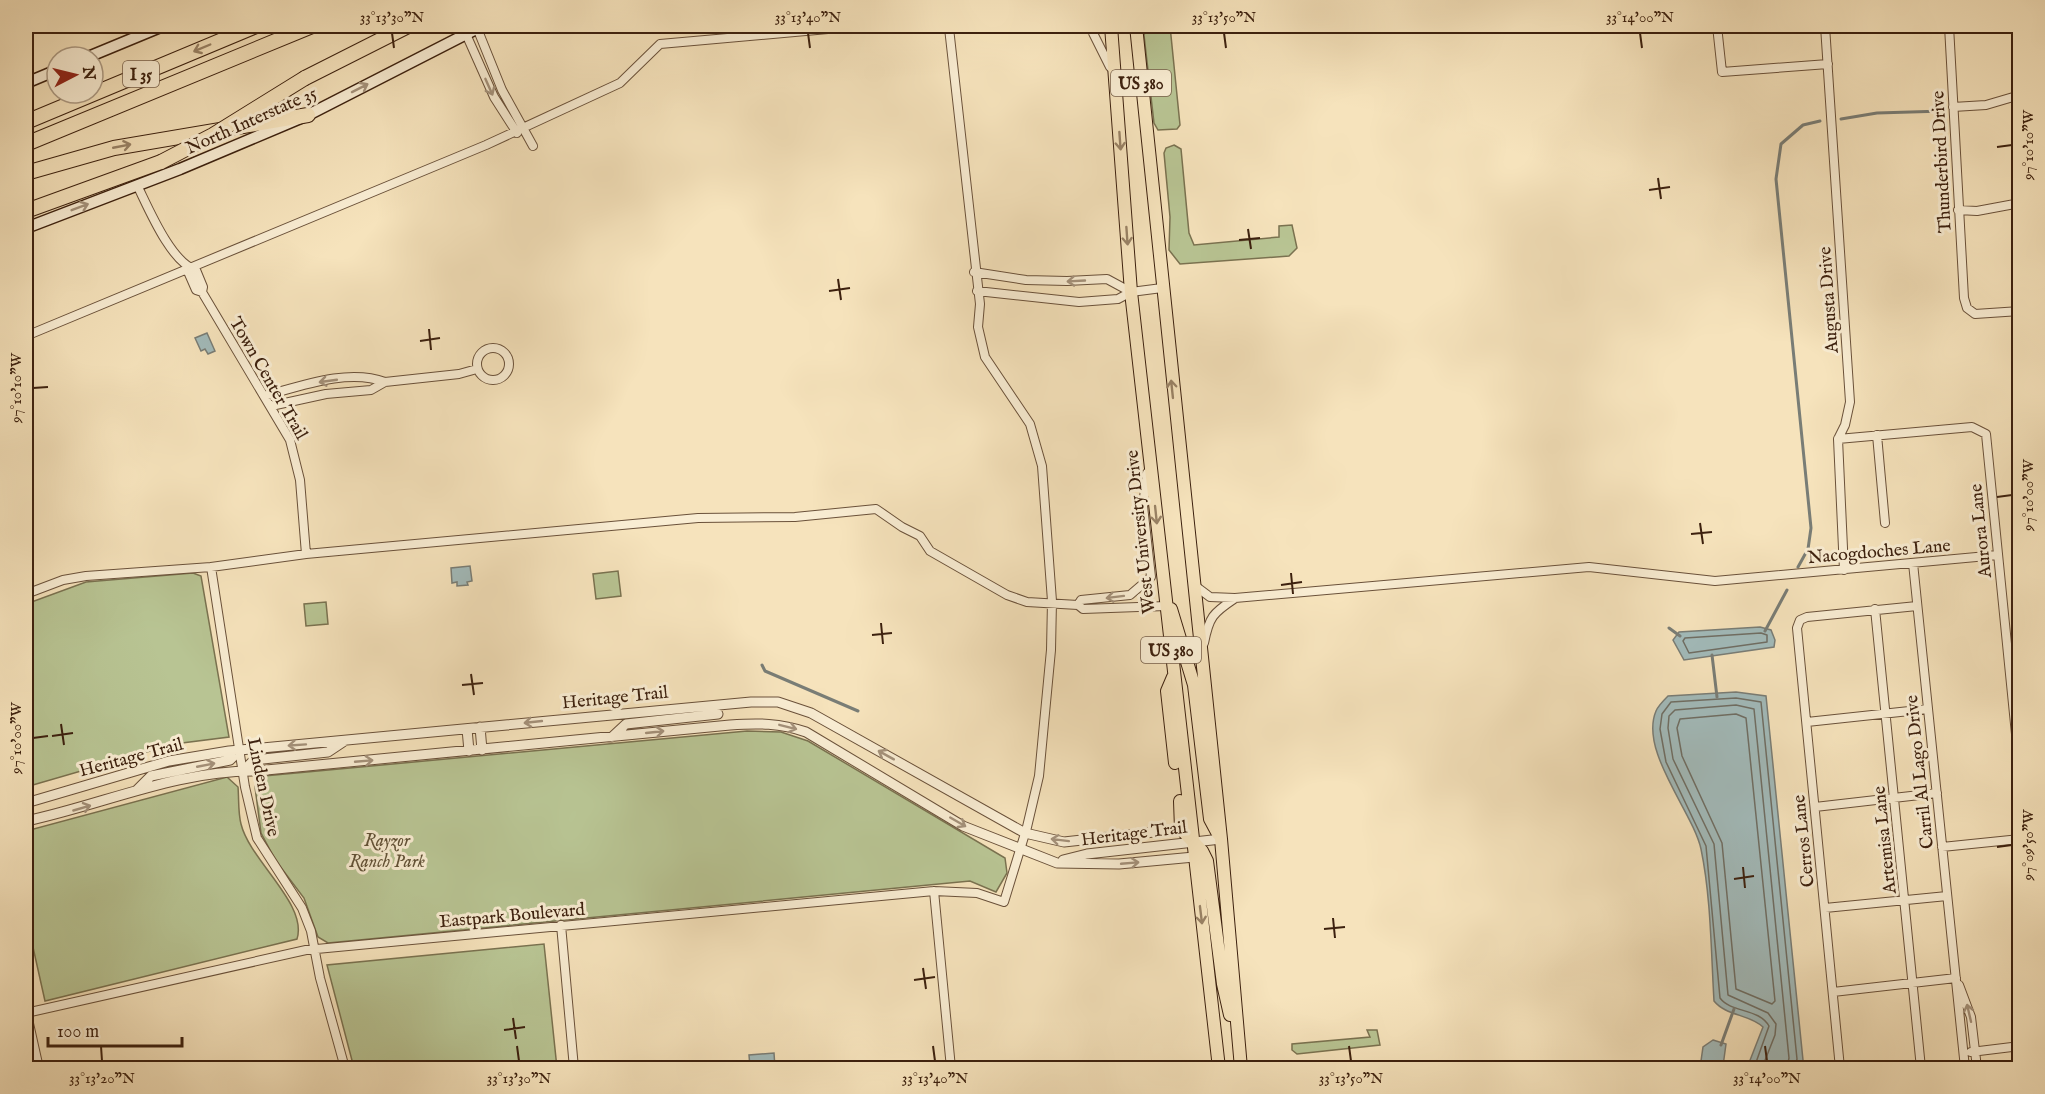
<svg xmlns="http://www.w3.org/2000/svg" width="2045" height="1094" viewBox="0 0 2045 1094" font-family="'IM FELL English',serif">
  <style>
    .green { fill: #b8c493; stroke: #7a7250; stroke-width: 1.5 }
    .water { fill: #a2bbbb; stroke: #797d76; stroke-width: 1.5 }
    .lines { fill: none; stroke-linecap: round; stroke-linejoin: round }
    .shore { stroke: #6f6e64; stroke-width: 1.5 }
    .stream { stroke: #797d76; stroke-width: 3 }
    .minor-casing { stroke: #6a513a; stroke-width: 10 }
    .tertiary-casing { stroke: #6a513a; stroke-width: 11 }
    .secondary-casing { stroke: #3c200e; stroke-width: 13 }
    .primary-casing { stroke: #3c200e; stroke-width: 14 }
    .motorway-casing { stroke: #3c200e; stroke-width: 16 }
    .minor { stroke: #f9edd3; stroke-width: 8 }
    .tertiary { stroke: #f9edd3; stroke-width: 9 }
    .secondary { stroke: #f9edd3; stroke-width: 10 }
    .primary { stroke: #f6e3bc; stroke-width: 12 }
    .motorway { stroke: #f6e3bc; stroke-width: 14 }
    .motorway-bridge-casing { stroke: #3c200e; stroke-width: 16; stroke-linecap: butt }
    .motorway-bridge { stroke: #f6e3bc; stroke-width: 14 }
    .oneway { stroke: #998265 }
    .oneway2 { stroke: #a4917a }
    .ticks { fill: none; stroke: #3c200e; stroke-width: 2 }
    .labels { text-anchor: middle; stroke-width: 6; stroke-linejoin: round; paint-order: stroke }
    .shield { fill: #f9edd3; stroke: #755e49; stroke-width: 1.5 }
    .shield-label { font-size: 16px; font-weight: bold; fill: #3c200e }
    .street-label { font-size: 18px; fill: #3c200e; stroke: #f9edd3 }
    .park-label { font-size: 18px; font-style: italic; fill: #615136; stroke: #f9edd3 }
    .neatline { fill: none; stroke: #3c200e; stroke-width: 2 }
    .ticks-label { font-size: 15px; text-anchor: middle; fill: #3c200e }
  </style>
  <rect width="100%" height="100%" fill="#f6e3bc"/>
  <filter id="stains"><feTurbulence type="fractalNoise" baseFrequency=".00333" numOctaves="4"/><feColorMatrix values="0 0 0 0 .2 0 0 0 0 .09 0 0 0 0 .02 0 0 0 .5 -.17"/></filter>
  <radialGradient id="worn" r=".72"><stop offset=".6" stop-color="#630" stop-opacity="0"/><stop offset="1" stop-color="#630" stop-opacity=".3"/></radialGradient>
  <path class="green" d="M1148 26H1170L1180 125 1177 129 1158 130 1154 123 1144 35Z
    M1174 145 1181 149 1189 233 1194 245 1279 237V226L1292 225 1297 248 1289 256 1180 264 1169 250 1170 217 1164 153 1166 148Z
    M618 571 621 596 596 599 593 574Z
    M193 573 201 576 229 737 174 744 26 787V604L86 582Z
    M326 602 328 624 306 626 304 604Z
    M747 731 781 732 808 741 1005 858 1007 873 996 892 970 881 328 943 318 937 304 898 276 861 261 833 255 787 257 781 264 776Z
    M227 777 238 787C239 799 238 813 241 824 250 861 308 904 297 939L45 1001 26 916V831Z
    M544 944 557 1068H354L327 965Z
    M1367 1030H1377L1380 1045 1297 1054 1292 1050V1044L1370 1037Z"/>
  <path class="water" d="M207 333 215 351 208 354 205 349 201 351 195 338Z
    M470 566 472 581 467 582 468 585 457 586V582L452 583 451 568Z
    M1760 627 1771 630 1775 640 1774 647 1684 660 1673 640 1679 632Z
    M1736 692 1766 696 1803 1060 1800 1068H1747L1763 1027C1749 1014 1726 1016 1714 1001 1711 951 1711 897 1701 849 1693 812 1639 751 1656 711 1658 706 1664 700 1668 696Z
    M1713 1040 1726 1044 1723 1066 1721 1068H1700L1703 1047Z
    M774 1053 775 1068 750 1067 749 1055Z"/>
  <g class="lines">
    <path class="shore" d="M1761 633 1767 635V642L1689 653 1683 641 1685 638Z
      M1736 714 1746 718 1775 1001 1772 1004 1736 989 1722 843 1682 756 1677 728 1680 719Z
      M1754 1068 1769 1026C1759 1008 1731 1013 1720 998L1706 846 1666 762 1660 729 1662 714 1671 702 1736 698 1761 702 1797 1059 1795 1068
      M1762 1068 1775 1035 1776 1024 1768 1013 1728 995 1714 844 1673 759 1668 728 1669 716 1675 710 1736 705 1754 709 1789 1058 1787 1068"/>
    <path class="stream" d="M1841 119 1877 113 1944 111
      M1798 567 1808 549 1811 528 1776 179 1781 144 1803 125 1820 121
      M1669 628 1680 636
      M1765 631 1787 590
      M1712 655 1717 697
      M762 665 765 671 858 711
      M1721 1045 1734 1009"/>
    <defs>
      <path id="minor" d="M889 26 917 29 949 28
        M1085 26 1092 31 1110 67
        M1717 26 1722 72 1828 64
        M1825 26 1850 402 1845 425 1838 439 1844 570
        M1949 26 1964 298 1967 308 1975 314 2020 311
        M477 28 502 90 533 146
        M466 34 494 97 517 133
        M1953 107 1986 105 2020 95
        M137 185C148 207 171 263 196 270L203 287 202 292 290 440 300 480 306 554
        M1958 210 1977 211 2020 203
        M190 269 189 274 196 290 202 292
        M974 272 1026 280 1067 281 1107 279 1131 292
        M977 291 1079 302 1118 299 1131 292 1162 288
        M26 336 486 145 620 83 660 44 861 26
        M477 364a16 16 0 1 1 32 0a16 16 0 1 1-32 0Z
        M264 396C301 386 348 368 385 382
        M271 406 326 394 371 390 385 382 459 374 477 369
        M1877 435 1885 523
        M1838 439 1972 427 1986 434 2020 774
        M1913 563 1965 1068
        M211 567 245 787 257 838 302 908 311 931 320 978 345 1068
        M1194 585 1210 597 1235 598 1589 567 1715 581 1998 555
        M26 594 63 580 86 576 211 567 306 554 698 518 795 517 876 509 902 527 920 536 930 551 1007 595 1027 602 1078 605 1083 609 1166 606
        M1078 605 1081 600 1130 595 1151 577 1143 506 1147 473
        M1875 609 1921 1068
        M1204 643C1209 617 1213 613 1234 599
        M1807 722 1928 709
        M1815 807 1937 793
        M1942 847 2020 839
        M934 891 951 1068
        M1825 908 1947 896
        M561 925 574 1068
        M1959 985 1971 1017 1977 1068
        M1833 992 1956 978
        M26 1010 39 1068
        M26 1013 306 950 934 891 977 893 1004 902 1027 827 1039 776 1051 650 1052 601 1042 466 1030 424 985 357 978 327 980 304 949 28 968 26
        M1971 1052 2020 1046
        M1840 1068 1797 628 1800 620 1807 617 1917 606"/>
      <path id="tertiary" d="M480 727 482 750
        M467 729 469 751
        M612 737 626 724 718 714
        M243 771 254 760 328 752 343 742
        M137 790 151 776 230 760 240 750
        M26 803 169 761 229 751 751 702H778L811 713 1025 833 1064 842 1181 829
        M26 821C102 805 177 770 256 771L730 725C758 723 780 723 806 732L963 826 1057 863 1119 864 1194 857
        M1063 860 1087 854 1221 839"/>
      <path id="secondary" d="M88 57 163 26
        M26 83 57 70
        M26 228 180 169 308 115 482 26"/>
      <path id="primary" d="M1111 26 1131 292 1219 1068
        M1136 26 1221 839 1241 1068
        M1171 609 1194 685 1210 819 1218 834
        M1173 677 1167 691 1175 763
        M1180 801 1181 829 1202 851 1207 861 1223 984 1230 1015"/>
      <path id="motorway" d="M305 78 408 26
        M26 122 256 26
        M26 144 312 26
        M26 173 114 148 308 115
        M26 211 161 162"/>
    </defs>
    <use href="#minor" class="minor-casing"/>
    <use href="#tertiary" class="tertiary-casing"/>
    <use href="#secondary" class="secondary-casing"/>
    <use href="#primary" class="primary-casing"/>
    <use href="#motorway" class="motorway-casing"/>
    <use href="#minor" class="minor"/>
    <use href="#tertiary" class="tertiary"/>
    <use href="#secondary" class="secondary"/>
    <use href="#primary" class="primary"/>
    <use href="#motorway" class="motorway"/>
    <defs>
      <path id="motorway-bridge" d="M161 162 213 135 305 78"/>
    </defs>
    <use href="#motorway-bridge" class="motorway-bridge-casing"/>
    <use href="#motorway-bridge" class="motorway-bridge"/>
  </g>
  <defs><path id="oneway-shaft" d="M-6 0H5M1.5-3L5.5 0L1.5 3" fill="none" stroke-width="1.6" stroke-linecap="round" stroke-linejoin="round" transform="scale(1.5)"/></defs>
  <g class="oneway">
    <use href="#oneway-shaft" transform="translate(202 48) rotate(157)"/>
    <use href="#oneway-shaft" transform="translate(1120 141) rotate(86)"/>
    <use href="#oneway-shaft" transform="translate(122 146) rotate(-11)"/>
    <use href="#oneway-shaft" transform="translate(1127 236) rotate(86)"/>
    <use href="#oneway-shaft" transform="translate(1172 389) rotate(-96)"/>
    <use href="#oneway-shaft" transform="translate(1156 515) rotate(84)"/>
    <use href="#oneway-shaft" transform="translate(1201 915) rotate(83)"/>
  </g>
  <g class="oneway2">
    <use href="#oneway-shaft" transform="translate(489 87) rotate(66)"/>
    <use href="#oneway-shaft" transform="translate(360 88) rotate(-27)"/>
    <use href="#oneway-shaft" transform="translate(80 207) rotate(-21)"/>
    <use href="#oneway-shaft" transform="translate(1076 281) rotate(177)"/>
    <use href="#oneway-shaft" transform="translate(328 381) rotate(172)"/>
    <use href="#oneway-shaft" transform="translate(1115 597) rotate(173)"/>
    <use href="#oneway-shaft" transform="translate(533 722) rotate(174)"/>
    <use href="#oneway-shaft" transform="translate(788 727) rotate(14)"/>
    <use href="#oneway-shaft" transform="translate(655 732) rotate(-6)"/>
    <use href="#oneway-shaft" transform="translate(297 745) rotate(176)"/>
    <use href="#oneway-shaft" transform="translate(886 755) rotate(-151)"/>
    <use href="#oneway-shaft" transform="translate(364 761) rotate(-5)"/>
    <use href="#oneway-shaft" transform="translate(206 765) rotate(-11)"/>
    <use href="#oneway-shaft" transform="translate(82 808) rotate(-16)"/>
    <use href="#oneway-shaft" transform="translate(958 822) rotate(30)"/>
    <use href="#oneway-shaft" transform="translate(1060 840) rotate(-173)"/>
    <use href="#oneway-shaft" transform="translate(1130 863) rotate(-5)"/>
    <use href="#oneway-shaft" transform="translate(1969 1013) rotate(-103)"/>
  </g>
  <path class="ticks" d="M392 33 394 48M808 33 810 48M1224 33 1226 48M1640 33 1642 48M1997 147 2012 145M1658 178 1661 199M1649 190 1670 187M1248 229 1251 249M1239 240 1260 238M838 279 841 300M829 291 850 288M429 329 431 350M420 341 440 338M33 388 48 387M1997 497 2012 495M1700 523 1703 544M1691 534 1712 532M1291 573 1293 594M1281 585 1302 582M881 623 883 644M872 635 892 633M471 674 474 695M462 685 483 683M61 724 64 745M52 736 73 733M33 738 48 736M1997 847 2012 845M1743 867 1745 888M1734 879 1754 876M1333 918 1335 938M1324 929 1345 927M923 968 926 989M914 980 935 977M513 1018 516 1039M504 1030 525 1027M101 1046 102 1061M517 1046 519 1061M933 1046 935 1061M1349 1046 1351 1061M1765 1046 1767 1061"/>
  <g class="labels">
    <g class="shield">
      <rect x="123" y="61" width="36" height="26" rx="4.5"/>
      <rect x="1111" y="70" width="60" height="26" rx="4.5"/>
      <rect x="1141" y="637" width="60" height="26" rx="4.5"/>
    </g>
    <g class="shield-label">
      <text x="141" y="80">I 35</text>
      <text x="1141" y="89">US 380</text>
      <text x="1171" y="656">US 380</text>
    </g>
    <g class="street-label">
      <text transform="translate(251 120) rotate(-24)" y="6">North Interstate 35</text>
      <text transform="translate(1941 162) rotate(-93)" y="6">Thunderbird Drive</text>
      <text transform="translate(1828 300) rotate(-94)" y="6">Augusta Drive</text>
      <text transform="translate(269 378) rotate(60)" y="6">Town Center Trail</text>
      <text transform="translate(1980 531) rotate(-96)" y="6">Aurora Lane</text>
      <text transform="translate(1140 532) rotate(-96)" y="6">West University Drive</text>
      <text transform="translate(1879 551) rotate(-5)" y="6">Nacogdoches Lane</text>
      <text transform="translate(615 697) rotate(-6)" y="6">Heritage Trail</text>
      <text transform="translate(131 757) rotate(-15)" y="6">Heritage Trail</text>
      <text transform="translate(1919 772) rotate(-96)" y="6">Carril Al Lago Drive</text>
      <text transform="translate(264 787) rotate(78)" y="6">Linden Drive</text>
      <text transform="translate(1134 833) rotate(-7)" y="6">Heritage Trail</text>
      <text transform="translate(1884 840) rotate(-96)" y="6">Artemisa Lane</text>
      <text transform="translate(1803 841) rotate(-96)" y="6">Cerros Lane</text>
      <text transform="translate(512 915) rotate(-5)" y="6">Eastpark Boulevard</text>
    </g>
    <g class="park-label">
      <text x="387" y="846">Rayzor<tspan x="387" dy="21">Ranch Park</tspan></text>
    </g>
  </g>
  <rect width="2045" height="1094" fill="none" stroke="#f6e3bc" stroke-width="66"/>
  <g transform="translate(75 75) rotate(83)"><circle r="28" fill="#f9edd3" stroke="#ad9b84" stroke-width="1.5"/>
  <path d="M0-4.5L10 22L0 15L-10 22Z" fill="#8f2418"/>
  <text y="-9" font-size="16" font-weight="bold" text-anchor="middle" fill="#3c200e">N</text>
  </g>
  <path d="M48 1037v9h134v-9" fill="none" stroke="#3c200e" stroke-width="3"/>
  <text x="57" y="1037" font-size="18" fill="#3c200e" stroke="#f9edd3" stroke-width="4.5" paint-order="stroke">100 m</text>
  <rect x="33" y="33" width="1979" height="1028" class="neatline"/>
  <g class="ticks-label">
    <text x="392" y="22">33°13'30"N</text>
    <text x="808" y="22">33°13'40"N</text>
    <text x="1224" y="22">33°13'50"N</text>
    <text x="1640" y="22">33°14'00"N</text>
    <text transform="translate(2028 145) rotate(-90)" y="5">97°10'10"W</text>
    <text transform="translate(16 388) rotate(-90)" y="5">97°10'10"W</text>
    <text transform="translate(2028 495) rotate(-90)" y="5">97°10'00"W</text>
    <text transform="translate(16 738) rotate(-90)" y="5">97°10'00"W</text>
    <text transform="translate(2028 845) rotate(-90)" y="5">97°09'50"W</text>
    <text x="102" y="1083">33°13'20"N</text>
    <text x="519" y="1083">33°13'30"N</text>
    <text x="935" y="1083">33°13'40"N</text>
    <text x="1351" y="1083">33°13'50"N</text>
    <text x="1767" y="1083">33°14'00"N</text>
  </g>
  <rect width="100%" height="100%" filter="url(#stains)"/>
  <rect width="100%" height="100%" fill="url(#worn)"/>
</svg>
